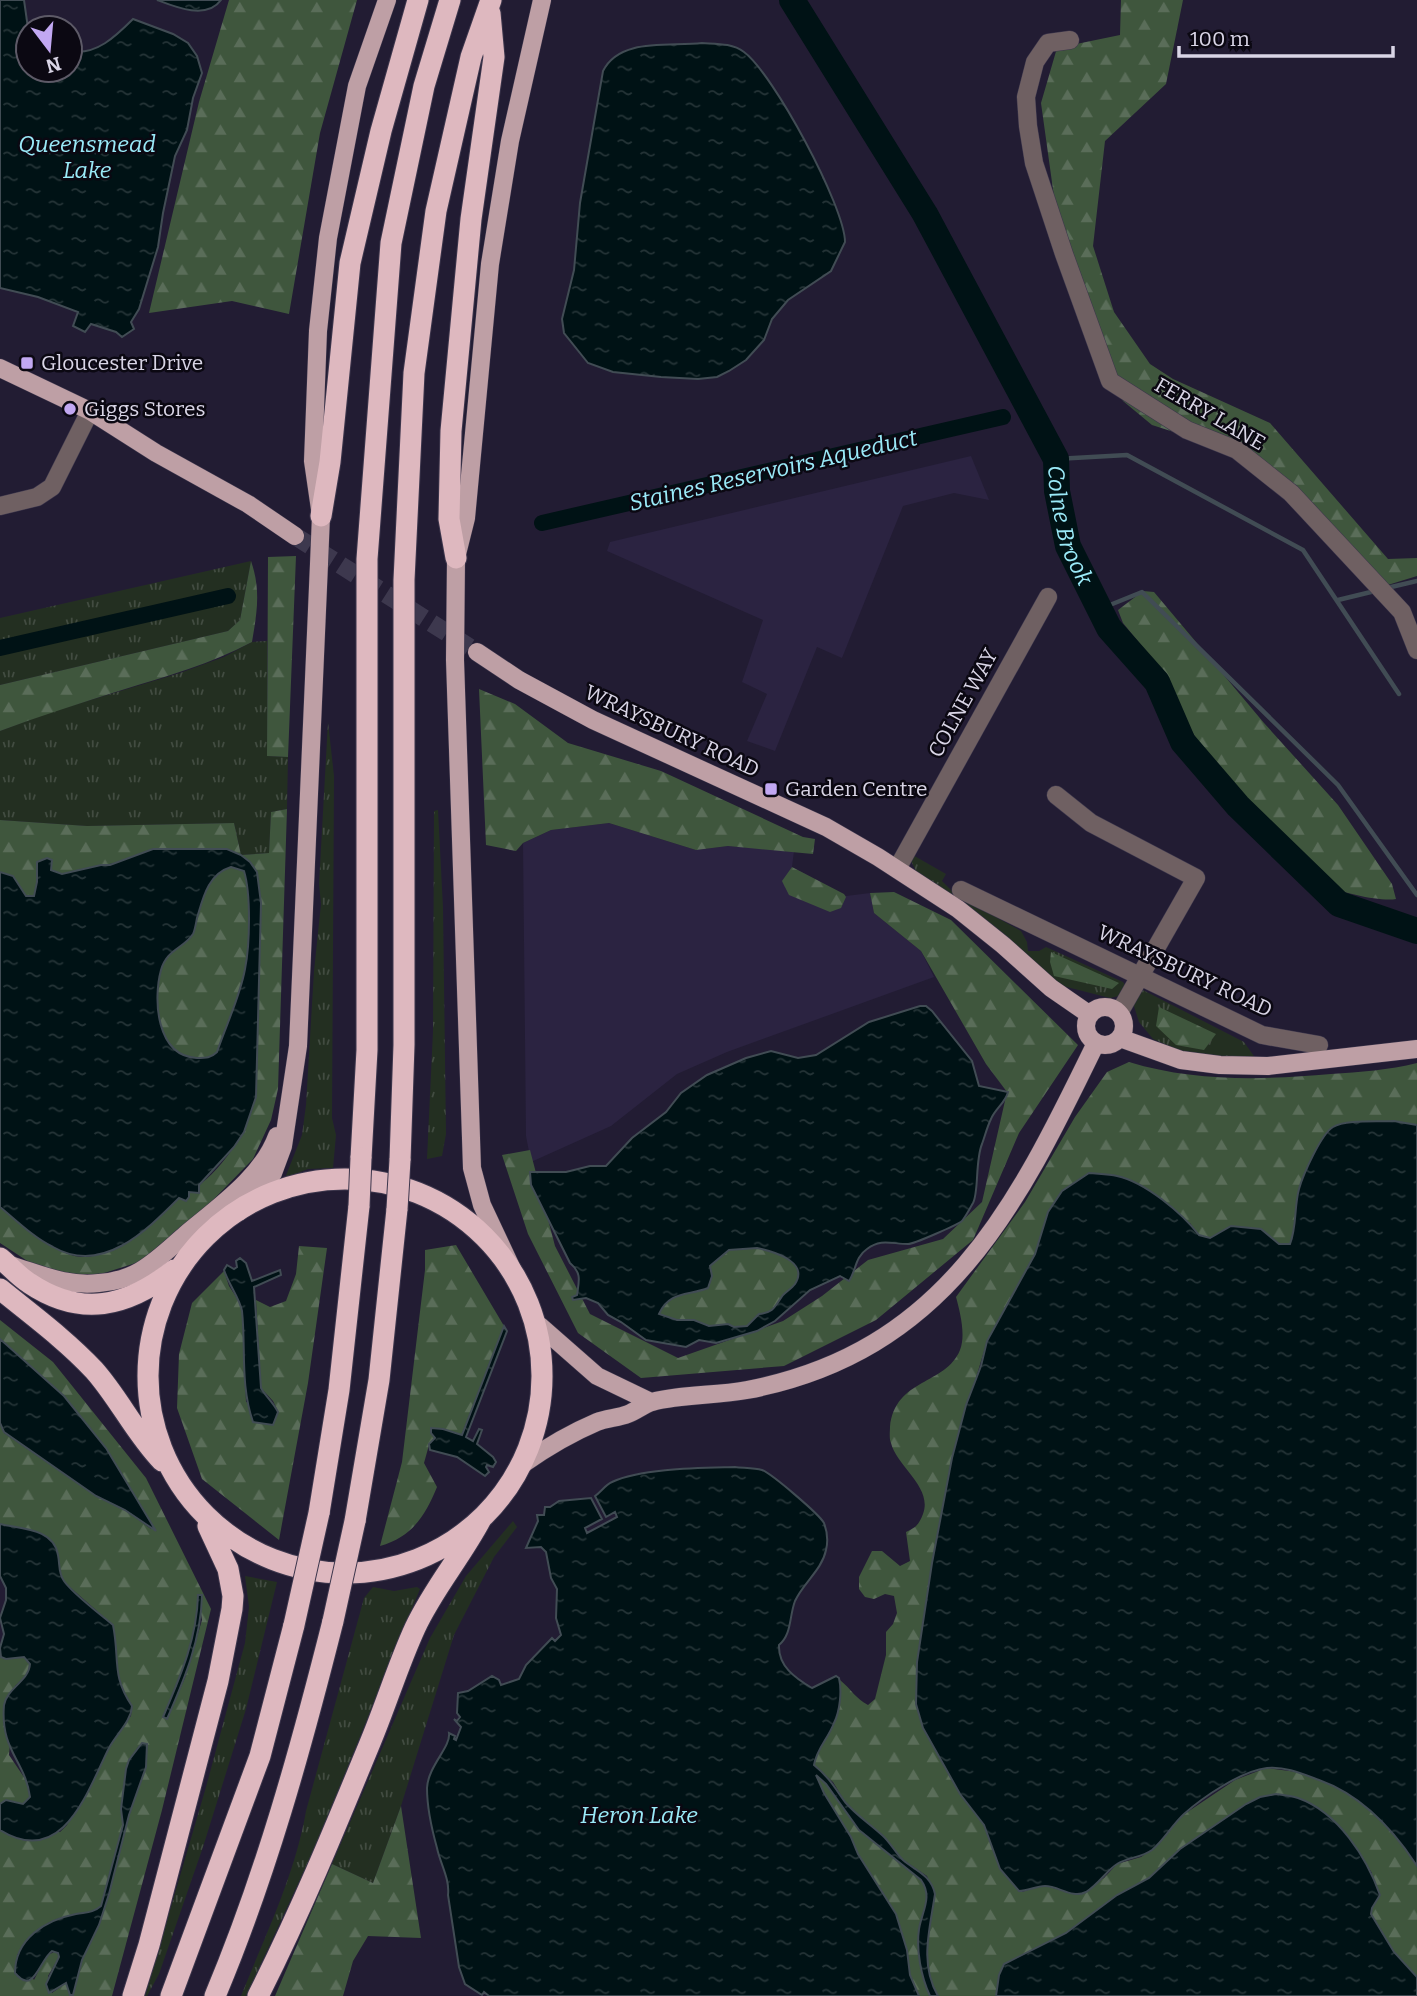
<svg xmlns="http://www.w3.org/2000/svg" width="1417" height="1996" viewBox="0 0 1417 1996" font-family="Bitter,serif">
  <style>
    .built { fill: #2b2341 }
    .grass { fill: url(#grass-tufts) }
    .forest { fill: url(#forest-firs); fill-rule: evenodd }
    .water { fill: url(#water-ripples); stroke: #414c54; stroke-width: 2; fill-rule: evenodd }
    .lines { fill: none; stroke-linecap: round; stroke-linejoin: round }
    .stream { stroke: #414c54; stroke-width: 4.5 }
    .canal { stroke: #001215; stroke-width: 16 }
    .river { stroke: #001215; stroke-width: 26 }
    .major-tunnel { stroke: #3d384e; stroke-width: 18; stroke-dasharray: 18 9; stroke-linecap: butt }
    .minor-casing { stroke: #3c364c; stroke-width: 19 }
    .major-casing { stroke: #3c364c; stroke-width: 19 }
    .highway-casing { stroke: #3c364c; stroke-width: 23 }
    .minor { stroke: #6f6062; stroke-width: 18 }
    .major { stroke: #be9fa5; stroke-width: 18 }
    .highway { stroke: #deb8bf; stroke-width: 21 }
    .highway-bridge-casing { stroke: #3c364c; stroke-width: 23; stroke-linecap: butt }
    .highway-bridge { stroke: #deb8bf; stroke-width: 21 }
    .poi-dot { fill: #c2a8f2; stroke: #0b0812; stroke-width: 2.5 }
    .labels { text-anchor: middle; stroke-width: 5; stroke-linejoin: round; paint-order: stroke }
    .poi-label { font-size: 21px; fill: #d9d5e6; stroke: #0b0812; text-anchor: start }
    .street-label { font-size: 21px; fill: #d9d5e6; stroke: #0b0812 }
    .water-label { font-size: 23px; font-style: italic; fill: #9aeaf8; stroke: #0b0812 }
  </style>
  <defs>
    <pattern id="grass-tufts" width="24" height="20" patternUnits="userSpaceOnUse" patternTransform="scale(1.75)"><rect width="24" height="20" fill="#232f21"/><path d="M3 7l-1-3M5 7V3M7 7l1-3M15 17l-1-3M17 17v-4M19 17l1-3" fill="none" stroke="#424c41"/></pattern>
    <pattern id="forest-firs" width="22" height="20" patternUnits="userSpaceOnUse" patternTransform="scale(1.75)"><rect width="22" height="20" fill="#3f563d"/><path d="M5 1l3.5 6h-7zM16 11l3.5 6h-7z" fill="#5a6d59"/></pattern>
    <pattern id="water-ripples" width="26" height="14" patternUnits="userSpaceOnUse" patternTransform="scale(1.75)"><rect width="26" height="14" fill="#001215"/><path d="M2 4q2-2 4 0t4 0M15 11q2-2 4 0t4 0" fill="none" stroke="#253437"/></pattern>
  </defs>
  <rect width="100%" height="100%" fill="#221c33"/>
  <path class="built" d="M971 456 989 500 954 493 903 506 842 658 817 647 775 751 747 741 767 694 742 682 763 620 607 551 610 542Z
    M609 823 696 850 728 846 794 851 792 867 846 896 870 893 874 913 921 951 934 977 727 1052 677 1074 611 1126 531 1162 526 1136 523 843 551 830Z"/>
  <path class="grass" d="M251 561 240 620 228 631 0 685V618Z
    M267 641V756L288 757 287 809 271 812 269 853 241 855 234 823 87 826 0 820V731L48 713 180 673 224 657 252 642Z
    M328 722 334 776 332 1118 336 1135 333 1168 308 1169 285 1178 302 1135 306 1105 314 971 321 904 319 884Z
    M438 810 443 908 446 1134 442 1156 427 1159 433 1031 434 811Z
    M911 854 946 874 942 881 956 895 1021 931 1027 942 1028 951H1039L1046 947 1123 982 1126 986 1119 996 1110 998 1059 985 964 905 916 871 911 861Z
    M1139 988 1244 1042 1256 1059 1192 1056 1153 1039 1139 1022 1133 1003Z
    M513 1521 517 1527 494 1557 454 1635 401 1806 373 1883 332 1864 430 1638 466 1576Z
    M245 1576 277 1582 246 1709 203 1847 159 1974 147 1996H145L206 1787 245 1643 249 1607Z
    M373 1587 394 1591 417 1587 420 1589 316 1845 246 1996H241C265 1936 295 1875 306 1811L364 1598Z"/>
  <path class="forest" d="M229 0H357L320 133 289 314 232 301 149 313 199 102Z
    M1121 0H1183L1166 84 1105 141 1093 246 1114 312 1150 364 1173 379 1270 423 1388 559 1417 558V576L1378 588 1299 504 1236 452 1152 425 1123 401 1109 369 1056 211 1041 103 1057 48 1120 35Z
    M296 556 288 757 267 756 268 557Z
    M251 561C261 590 257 612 252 642 211 664 167 676 122 690 81 703 40 716 0 731V685L228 631 240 620Z
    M1143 591 1154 592 1264 723 1338 805 1392 884 1396 899C1382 902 1342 893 1328 886 1319 882 1312 876 1304 870L1217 775 1146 651 1123 623 1118 610Z
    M479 689 515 704 568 743 661 771 803 837 815 839 813 854 728 846 696 850 609 823 551 830 523 843 516 851 486 845Z
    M287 809 278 1089 271 1120 253 1159 211 1202 139 1262 101 1274H63L32 1264 0 1243V1207C21 1224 42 1244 68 1254 106 1269 155 1222 179 1197H189V1192C221 1173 247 1133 256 1097L259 880 250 862 227 849 101 865 62 874 51 870 47 858 37 862V882L34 896 26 897 13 876 0 872V820L87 826 234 823 241 855 269 853 271 812Z
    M231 867 244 871C251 895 250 944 245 969 240 997 226 1025 217 1052 211 1058 206 1058 197 1058 156 1056 153 999 161 970 167 949 183 949 193 934 195 930 196 923 197 918 203 898 208 874 231 867Z
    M792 867 844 894 846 897 841 908 830 912 789 895 782 881Z
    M894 892 951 920 1078 1045 1019 1133 973 1240 876 1320 784 1366 641 1378 578 1333 528 1234 502 1155 530 1150 555 1246 590 1314 678 1358 783 1321 822 1296 868 1260 943 1239 982 1202 1007 1092 986 1064 921 951 874 913 870 893Z
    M1051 952 1119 983 1112 989 1054 976 1050 962Z
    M1159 1007 1216 1034 1204 1050 1176 1045 1156 1026Z
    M1129 1062C1194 1082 1264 1080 1331 1074 1360 1072 1389 1070 1417 1063V1125C1400 1121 1345 1118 1332 1128 1320 1137 1303 1176 1299 1190 1294 1208 1297 1226 1291 1244H1279L1261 1229 1210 1238 1199 1235 1190 1223 1048 1212 1035 1254 987 1341 952 1458 932 1563 917 1662 916 1704 923 1728 960 1794 984 1825 1000 1869 1022 1892 1043 1885 1073 1894 1104 1878 1117 1864 1141 1857 1154 1848 1183 1815 1235 1780 1266 1768 1297 1772 1340 1788 1371 1811 1401 1842 1417 1866V1977L1394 1952 1371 1914 1372 1873 1358 1851 1331 1819 1211 1829 1180 1849 1149 1878 1117 1895 1066 1933 1004 1964 999 1975 996 1996H938L927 1971 926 1957 934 1894 927 1876 902 1859 883 1835 862 1820 844 1800 833 1782 814 1765C817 1749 826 1739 833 1725 840 1712 840 1695 840 1680 851 1689 856 1699 868 1705L875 1699 886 1655V1632L893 1624 897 1613 894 1596 885 1594 874 1599 865 1597 859 1589V1577L872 1551H882L900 1566 910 1561 906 1532C917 1527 919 1524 923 1514 933 1487 897 1467 891 1443 889 1439 890 1431 890 1427 895 1378 946 1385 960 1350 966 1335 960 1312 956 1297L1025 1202 1075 1117 1107 1072Z
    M456 1245 504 1326 461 1436 443 1429H431L435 1441 429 1445 424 1463 437 1487C425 1516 412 1537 380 1546L402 1462 425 1270V1250Z
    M299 1246 327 1248 308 1383 279 1540 202 1479 177 1408 179 1354 192 1303 224 1271 229 1286 242 1306 246 1402 278 1411 273 1401 261 1388 256 1300 270 1307 286 1301 296 1274Z
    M758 1248C771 1251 810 1262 795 1284 792 1288 787 1291 783 1295 775 1306 774 1313 759 1314L747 1326 734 1327 728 1324 709 1326 694 1320H677L659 1314C667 1297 681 1293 699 1291L710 1266 729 1250Z
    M0 1320 53 1362 146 1478 211 1609 162 1810 112 1996H72L82 1960 99 1925 109 1894 129 1815 146 1767 145 1743 138 1747 129 1760 121 1809 123 1825 101 1906C93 1913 85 1912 75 1914 43 1921 35 1930 17 1955L34 1980 46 1956 56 1951 59 1957 48 1976 52 1993 66 1983 71 1996H0V1830L4 1833 60 1832 67 1825 114 1737 131 1716 132 1706 118 1680 113 1625 64 1582 59 1569 58 1553 0 1524V1423L4 1433 96 1496 125 1510 151 1529 106 1448 64 1396 0 1339ZM198 1596 202 1620 185 1678 167 1719C180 1678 197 1639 198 1596Z
    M0 1653 1 1657 6 1659 24 1657 30 1664 27 1675 15 1686 9 1755 28 1783 30 1798 23 1804 6 1800 0 1804Z
    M814 1773 826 1784 859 1830 921 1880C933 1897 922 1911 919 1929 916 1950 921 1977 930 1996H919L910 1975 907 1950 896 1914 858 1854Z
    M401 1806 421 1938 368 1936 353 1961 343 1996H275L332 1864 373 1883Z"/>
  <path class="water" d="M0 0H24L28 28V70H70V51C96 56 116 36 133 19L173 34 188 43 197 56 202 73 193 98 187 130 175 156 163 213 158 247 139 309 131 322 134 329 122 337 116 332 91 324 85 332 73 326 78 312 38 297 0 288Z
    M157 0H221C207 20 175 7 157 0Z
    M702 43C716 44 732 43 744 52 773 73 845 207 845 242L831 271 788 300 772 319 764 340 746 360 729 371 717 377 698 379 661 377 613 372 588 363 564 333 562 319 574 270 580 203 603 71C620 37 670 47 702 43Z
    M153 849H227L241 855 250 862 257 872 261 903 256 1097 244 1132 234 1147 199 1185V1193L189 1192V1197L186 1201 179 1198C145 1232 102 1275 53 1247 33 1237 17 1221 0 1207V872L13 876 26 896H34L37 882V862L47 858 52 860 51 870 62 874 101 865H110ZM231 867 244 871C251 894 250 944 245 969 240 997 226 1025 217 1052 211 1058 206 1058 197 1058 156 1056 153 999 161 970 167 949 183 949 193 934 195 930 196 923 197 918 203 898 208 874 231 867Z
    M920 1006H926L932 1011 972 1061 979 1086 1008 1092C1006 1102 995 1109 991 1119 987 1127 985 1136 982 1144 975 1161 979 1192 973 1203 970 1208 966 1216 962 1221 957 1225 914 1244 908 1244 892 1244 881 1238 867 1249 855 1257 856 1271 849 1281L840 1276 810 1290 775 1321 757 1331 716 1343 699 1340 686 1347 646 1340 621 1322 608 1315 598 1303 586 1298 573 1300 572 1297 577 1295C579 1281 582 1273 570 1263L531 1185 530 1172H566L590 1166H606L632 1138 666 1112 681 1093 707 1075 746 1058 771 1051 798 1058 816 1055 869 1022ZM757 1248C771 1251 810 1261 795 1284 792 1288 787 1291 783 1295 775 1306 774 1313 759 1314L747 1326 734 1327 728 1324 709 1326 694 1320H677L659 1314C669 1291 688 1296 708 1288L712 1276 710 1266 729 1250Z
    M1394 1121 1417 1125V1866C1393 1829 1361 1795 1319 1780 1303 1774 1285 1766 1267 1768 1241 1771 1203 1797 1184 1814 1172 1825 1164 1840 1152 1850 1141 1858 1128 1857 1117 1864 1107 1870 1098 1885 1086 1892 1072 1899 1059 1886 1045 1886 1036 1886 1028 1891 1019 1891L1000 1869 984 1825 960 1794 923 1728 916 1704 917 1662 932 1563 952 1458 966 1405 981 1366 987 1341 1035 1254 1048 1212 1062 1191 1089 1173C1098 1174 1108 1174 1117 1176 1145 1182 1182 1213 1199 1235L1210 1238 1231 1226 1261 1229 1279 1244H1290C1297 1226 1294 1207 1299 1189 1303 1175 1321 1134 1333 1127 1345 1119 1379 1122 1394 1121Z
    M240 1258 246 1263 252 1281 280 1270 281 1275 254 1287 261 1388C266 1397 273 1402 278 1412L273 1425 253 1422C240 1385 246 1348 242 1311 240 1299 228 1283 224 1270L227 1265 234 1269 237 1267 236 1261Z
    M504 1326 507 1331 466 1437 473 1441 479 1429 482 1430 477 1444 493 1457 496 1462 493 1467 487 1465 486 1467 489 1472 485 1476 457 1457 430 1450 429 1444 435 1438 431 1433V1428L443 1429 462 1435Z
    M0 1339 64 1396 106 1448 156 1531 125 1510 96 1496 4 1432 0 1423Z
    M735 1467C743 1468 754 1468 762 1470 772 1474 819 1514 824 1523 827 1531 828 1542 826 1550 822 1570 803 1583 795 1601 789 1617 792 1634 779 1645 778 1666 795 1678 812 1688L836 1676 839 1678C842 1691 840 1711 834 1723 828 1739 817 1748 814 1765 828 1776 835 1788 845 1802 856 1815 869 1823 882 1835 890 1842 895 1852 903 1860 916 1871 931 1875 935 1894 930 1929 919 1963 938 1996H930C921 1977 916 1950 919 1929 922 1911 933 1897 921 1880L859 1830 826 1784 816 1775 824 1793 851 1837 858 1854 896 1914 907 1950 910 1975 919 1996H489L484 1992 482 1995 465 1984 459 1967 448 1895C450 1879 440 1863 437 1848 432 1830 427 1806 427 1788 428 1766 451 1747 449 1733L455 1736 454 1739 456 1740 461 1727 454 1719 457 1721 460 1717 457 1713 458 1693 468 1691 492 1676 499 1680 501 1685 519 1679 526 1665 552 1638 555 1641 561 1635 556 1618 557 1589 551 1578 546 1552 541 1547 526 1548 538 1521 537 1515H544L545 1507H550L559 1501 591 1498 602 1519 585 1528 587 1533 617 1517 615 1512 606 1517 595 1496C601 1492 605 1485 612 1482 642 1468 701 1468 735 1467Z
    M0 1524C20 1529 54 1528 58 1555 60 1564 58 1573 64 1581 73 1594 100 1614 113 1625 120 1659 111 1675 132 1706 131 1722 117 1733 109 1748 87 1792 63 1869 0 1830V1804L6 1800 23 1804 30 1797C25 1760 0 1751 4 1705 7 1688 29 1681 30 1664L24 1657 6 1659 1 1657 0 1648 4 1634 0 1618 6 1600V1588L0 1576Z
    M198 1595H202C201 1640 185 1678 167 1719L163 1717C180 1677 197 1639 198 1595Z
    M142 1743 147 1744 146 1767 129 1815 109 1894 99 1925 82 1960 73 1995H70L66 1983 49 1993 46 1984 59 1957 58 1953 52 1951C39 1961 34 1996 15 1973 15 1939 45 1920 76 1914 86 1912 93 1913 101 1906L123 1825 121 1809 126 1769 129 1760Z
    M1276 1794C1283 1795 1291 1796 1298 1798 1338 1812 1367 1858 1380 1895L1372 1908 1371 1914 1394 1952 1417 1977V1996H996L999 1975 1004 1964 1066 1933 1117 1895 1149 1878 1180 1849 1246 1804 1260 1797Z"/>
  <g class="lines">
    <path class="stream" d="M1056 459 1127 455 1303 550 1399 694
      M1387 588 1417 581
      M1338 600 1375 591
      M1100 609 1142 592 1338 785 1417 895"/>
    <path class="canal" d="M542 523 1003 417
      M0 648 228 596"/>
    <path class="river" id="s1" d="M792 0 925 214 1056 459 1057 491 1068 546 1109 628 1157 682 1183 742 1238 806 1339 904 1417 931"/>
    <path class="major-tunnel" d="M295 536 477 652"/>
    <defs>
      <path id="minor" d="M1070 40 1048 43 1035 62 1026 97 1028 126 1034 163 1064 254 1110 381 1187 430 1237 450 1291 493 1402 612 1417 650
        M0 506 37 497 52 487 90 411
        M1056 795 1091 823 1196 878 1119 1013
        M897 869 1048 597
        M961 890 1262 1035 1319 1045"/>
      <path id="major" d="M0 368 90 411 156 453 248 504 295 536
        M477 652 519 680 593 720 826 827 878 857 958 909 1003 945 1051 988 1090 1015
        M1086 1026a19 19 0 1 1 38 0a19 19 0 1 1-38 0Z
        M1120 1038 1181 1060 1220 1065 1268 1066 1417 1049
        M239 1212 273 1173 283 1146 298 1046 319 564 321 516 313 461 318 331 328 238 357 86 387 0
        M10 1265C40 1274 67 1287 99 1283 113 1282 128 1278 140 1271 157 1261 171 1247 186 1234 218 1207 262 1177 277 1136
        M512 1269 482 1205 472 1168 455 660 456 558 466 518 490 264 510 141 542 0
        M540 1326 597 1376 651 1402
        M523 1464C547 1447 571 1433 597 1422 607 1418 618 1418 628 1414 636 1411 643 1405 652 1402 682 1394 716 1396 747 1390 945 1352 1016 1208 1096 1043"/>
      <path id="highway" d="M321 516 330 462 350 263 381 131 418 0
        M456 558 449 519 451 431 471 219 494 57 490 13
        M361 1158 367 1050V559L391 243 424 86 450 0
        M400 1160 404 1045V580L414 373 436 211 471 57 491 0
        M148 1376a197 197 0 1 1 394 0a197 197 0 1 1-394 0Z
        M0 1258C10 1266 18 1276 29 1283 81 1318 127 1307 174 1270
        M0 1289C32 1315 66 1340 94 1370 119 1398 135 1433 162 1461
        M319 1513 339 1390 359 1206
        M355 1521 379 1380 397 1209
        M133 1996 149 1945 218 1681 232 1609 233 1596 228 1569 208 1526
        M171 1996 260 1756 294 1625
        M215 1996C266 1875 301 1748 333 1621
        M258 1996C300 1913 335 1828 370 1743 386 1705 398 1665 415 1628 433 1589 461 1557 481 1519"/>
    </defs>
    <use href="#minor" class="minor-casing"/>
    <use href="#major" class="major-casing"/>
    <use href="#highway" class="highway-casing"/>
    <use href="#minor" class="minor"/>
    <use href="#major" class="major"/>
    <use href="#highway" class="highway"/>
    <defs>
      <path id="highway-bridge" d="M359 1206 361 1158
        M397 1209 400 1160
        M333 1621 355 1521
        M294 1625 319 1513"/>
    </defs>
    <use href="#highway-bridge" class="highway-bridge-casing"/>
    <use href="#highway-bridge" class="highway-bridge"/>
  </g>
  <g class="poi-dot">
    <rect x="20" y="356" width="14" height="14" rx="3.5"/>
    <circle cx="70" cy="409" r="7"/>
    <rect x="764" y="782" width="14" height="14" rx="3.5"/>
  </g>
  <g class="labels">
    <g class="poi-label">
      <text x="41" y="370">Gloucester Drive</text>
      <text x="84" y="416">Giggs Stores</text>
      <text x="785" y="796">Garden Centre</text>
    </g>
    <g class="street-label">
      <text transform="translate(1210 414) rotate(30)" y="7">FERRY LANE</text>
      <text transform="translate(963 703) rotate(-61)" y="7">COLNE WAY</text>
      <text transform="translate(672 731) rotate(25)" y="7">WRAYSBURY ROAD</text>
      <text transform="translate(1185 971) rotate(25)" y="7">WRAYSBURY ROAD</text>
    </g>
    <g class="water-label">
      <text x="87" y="152">Queensmead<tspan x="87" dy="26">Lake</tspan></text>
      <text transform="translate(773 470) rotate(-13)" y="8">Staines Reservoirs Aqueduct</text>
      <text dy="8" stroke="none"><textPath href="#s1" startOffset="598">Colne Brook</textPath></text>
      <text x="639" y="1823">Heron Lake</text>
    </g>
  </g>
  <g transform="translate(49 49) rotate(164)"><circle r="33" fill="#0b0812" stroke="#5d5a67" stroke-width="2"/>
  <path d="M0-5L12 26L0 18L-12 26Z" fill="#c2a8f2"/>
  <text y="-10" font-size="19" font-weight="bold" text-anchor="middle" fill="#d9d5e6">N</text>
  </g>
  <path d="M1179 46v10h214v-10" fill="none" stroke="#d9d5e6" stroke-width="3.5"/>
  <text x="1190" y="46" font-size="21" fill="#d9d5e6" stroke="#0b0812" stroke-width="5" paint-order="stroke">100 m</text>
</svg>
